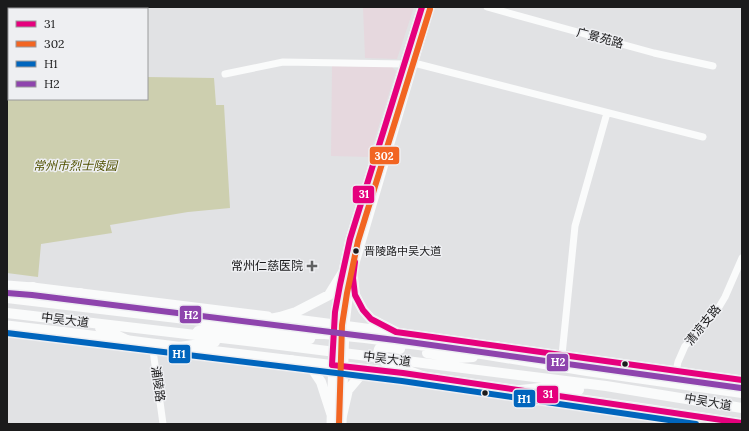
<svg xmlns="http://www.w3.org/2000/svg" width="749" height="431" viewBox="0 0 749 431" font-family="Lora,'Noto Sans SC',serif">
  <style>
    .education { fill: #e6d8de }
    .green { fill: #cdcfaf }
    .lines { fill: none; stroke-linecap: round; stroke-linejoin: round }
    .minor { stroke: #fafbfb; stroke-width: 7 }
    .secondary { stroke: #fafbfb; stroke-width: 9 }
    .primary { stroke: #fafbfb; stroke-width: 10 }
    .bus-1-casing { stroke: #eeeff2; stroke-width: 9 }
    .bus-2-casing { stroke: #eeeff2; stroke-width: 9 }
    .bus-3-casing { stroke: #eeeff2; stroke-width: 9 }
    .bus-4-casing { stroke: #eeeff2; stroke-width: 9 }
    .bus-1 { stroke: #e5007d; stroke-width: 6 }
    .bus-2 { stroke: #f26522; stroke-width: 6 }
    .bus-3 { stroke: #0065bd; stroke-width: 6 }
    .bus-4 { stroke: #8e44ad; stroke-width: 6 }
    .bus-dot { fill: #1b1b1c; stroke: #eeeff2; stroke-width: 1.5 }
    .poi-dot { fill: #606162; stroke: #eeeff2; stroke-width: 1.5 }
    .labels { text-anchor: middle; stroke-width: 3; stroke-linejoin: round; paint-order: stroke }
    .bus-label { font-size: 11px; fill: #1b1b1c; stroke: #eeeff2; text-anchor: start }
    .street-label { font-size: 12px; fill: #1b1b1c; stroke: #eeeff2 }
    .park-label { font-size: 12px; font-style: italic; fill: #505100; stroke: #eeeff2 }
    .poi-label { font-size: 12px; fill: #1b1b1c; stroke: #eeeff2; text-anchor: end }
    .line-badge { stroke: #eeeff2; stroke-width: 1.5 }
    .badge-label { font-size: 11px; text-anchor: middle; font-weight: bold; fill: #fff }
  </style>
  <rect width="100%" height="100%" fill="#e1e2e4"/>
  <path class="education" d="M363 7H414L397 59 365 58Z
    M332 66 392 67 396 71 369 157 331 156Z"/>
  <path class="green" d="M7 57H9V99H147V77L214 78 216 105H224L230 208 188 212 110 225 112 233 41 244 38 277 7 273Z"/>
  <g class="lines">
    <path class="minor" d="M487 7 654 53 713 66
      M414 63 703 137
      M225 74 283 62 404 64
      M152 343 163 424
      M562 355 575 226 607 113
      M676 371 678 362 685 346 716 312 725 297 742 258
      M662 424 663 411"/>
    <path class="secondary" d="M7 285 33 287 268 316
      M281 317 396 332 742 380
      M7 325 76 333 152 343 403 373 651 409 742 423
      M331 424 334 324C337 295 344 267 350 239L422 7
      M342 424 345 325 348 299 355 263 430 7"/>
    <path class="primary" d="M353 278 355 295 363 310 371 319 396 332
      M7 291 33 287
      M80 293 93 300 127 305 142 311
      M7 298 245 326 365 338 457 350 587 371 742 393
      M7 313 256 342 606 386 742 408
      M226 321 238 318 265 320 280 317 296 312 329 295 342 274
      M100 328 103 329 127 340
      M198 331 218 330 301 339H310L311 336 307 333
      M179 347 215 342
      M472 349 497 346
      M427 353 458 358 473 357
      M575 357 585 363 601 366 618 371
      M388 359 378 353 379 349 389 347 400 349
      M291 360 313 370 321 382 331 413
      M385 362 422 376
      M521 390 549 387 579 390
      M342 416 348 390 359 377 376 370"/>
    <defs>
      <path id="bus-1" d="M422 7 350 239 340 285 335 312 332 365 403 373 742 423
        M355 262 353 278 355 295 363 310 371 319 396 332 742 380"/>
      <path id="bus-2" d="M339 424 342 325 347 293 358 241 430 9"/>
      <path id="bus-3" d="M7 333 402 381 696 424"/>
      <path id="bus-4" d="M7 293 32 295 395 340 741 388"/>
    </defs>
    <use href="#bus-1" class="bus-1-casing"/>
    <use href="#bus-2" class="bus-2-casing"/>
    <use href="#bus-3" class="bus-3-casing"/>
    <use href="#bus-4" class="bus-4-casing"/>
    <use href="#bus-1" class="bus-1"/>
    <use href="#bus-2" class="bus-2"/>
    <use href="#bus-3" class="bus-3"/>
    <use href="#bus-4" class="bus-4"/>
  </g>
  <g class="bus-dot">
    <circle cx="356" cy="251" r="3.5"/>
    <circle cx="625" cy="364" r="3.5"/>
    <circle cx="485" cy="393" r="3.5"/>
  </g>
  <path class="poi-dot" d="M310 260h4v4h4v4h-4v4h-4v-4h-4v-4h4z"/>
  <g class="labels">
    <g class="bus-label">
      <text x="364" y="255">晋陵路中吴大道</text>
    </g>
    <g class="street-label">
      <text transform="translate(600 38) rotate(15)" y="4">广景苑路</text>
      <text transform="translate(65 320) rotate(7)" y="4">中吴大道</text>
      <text transform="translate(703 325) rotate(-51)" y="4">清凉支路</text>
      <text transform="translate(387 359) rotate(7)" y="4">中吴大道</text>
      <text transform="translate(158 384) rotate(82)" y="4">浦陵路</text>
      <text transform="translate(708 402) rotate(10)" y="4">中吴大道</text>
    </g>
    <g class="park-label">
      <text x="75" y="170">常州市烈士陵园</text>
    </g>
    <g class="poi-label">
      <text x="303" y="270">常州仁慈医院</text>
    </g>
  </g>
  <g class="line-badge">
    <rect x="369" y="146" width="31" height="19" rx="4" fill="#f26522"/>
    <rect x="352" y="185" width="23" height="19" rx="4" fill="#e5007d"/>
    <rect x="179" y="305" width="23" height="19" rx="4" fill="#8e44ad"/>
    <rect x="168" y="344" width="23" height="20" rx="4" fill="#0065bd"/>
    <rect x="546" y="353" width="23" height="19" rx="4" fill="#8e44ad"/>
    <rect x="536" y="385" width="23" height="19" rx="4" fill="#e5007d"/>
    <rect x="513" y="389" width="23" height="19" rx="4" fill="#0065bd"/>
  </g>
  <g class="badge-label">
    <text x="384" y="160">302</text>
    <text x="364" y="198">31</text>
    <text x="191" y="319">H2</text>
    <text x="179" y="358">H1</text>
    <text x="558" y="366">H2</text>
    <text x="548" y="398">31</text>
    <text x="524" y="403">H1</text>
  </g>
  <rect width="749" height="431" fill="none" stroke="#1b1b1c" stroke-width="16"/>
  <rect x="8" y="8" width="140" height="92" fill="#eeeff2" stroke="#9a9a9c"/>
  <rect x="16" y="21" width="20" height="6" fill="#e5007d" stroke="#9a9a9c"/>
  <text x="44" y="28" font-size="12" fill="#1b1b1c">31</text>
  <rect x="16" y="41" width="20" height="6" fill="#f26522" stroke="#9a9a9c"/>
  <text x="44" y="48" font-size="12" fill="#1b1b1c">302</text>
  <rect x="16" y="61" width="20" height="6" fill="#0065bd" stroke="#9a9a9c"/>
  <text x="44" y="68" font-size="12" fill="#1b1b1c">H1</text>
  <rect x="16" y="81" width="20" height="6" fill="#8e44ad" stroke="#9a9a9c"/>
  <text x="44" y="88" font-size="12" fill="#1b1b1c">H2</text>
</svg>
